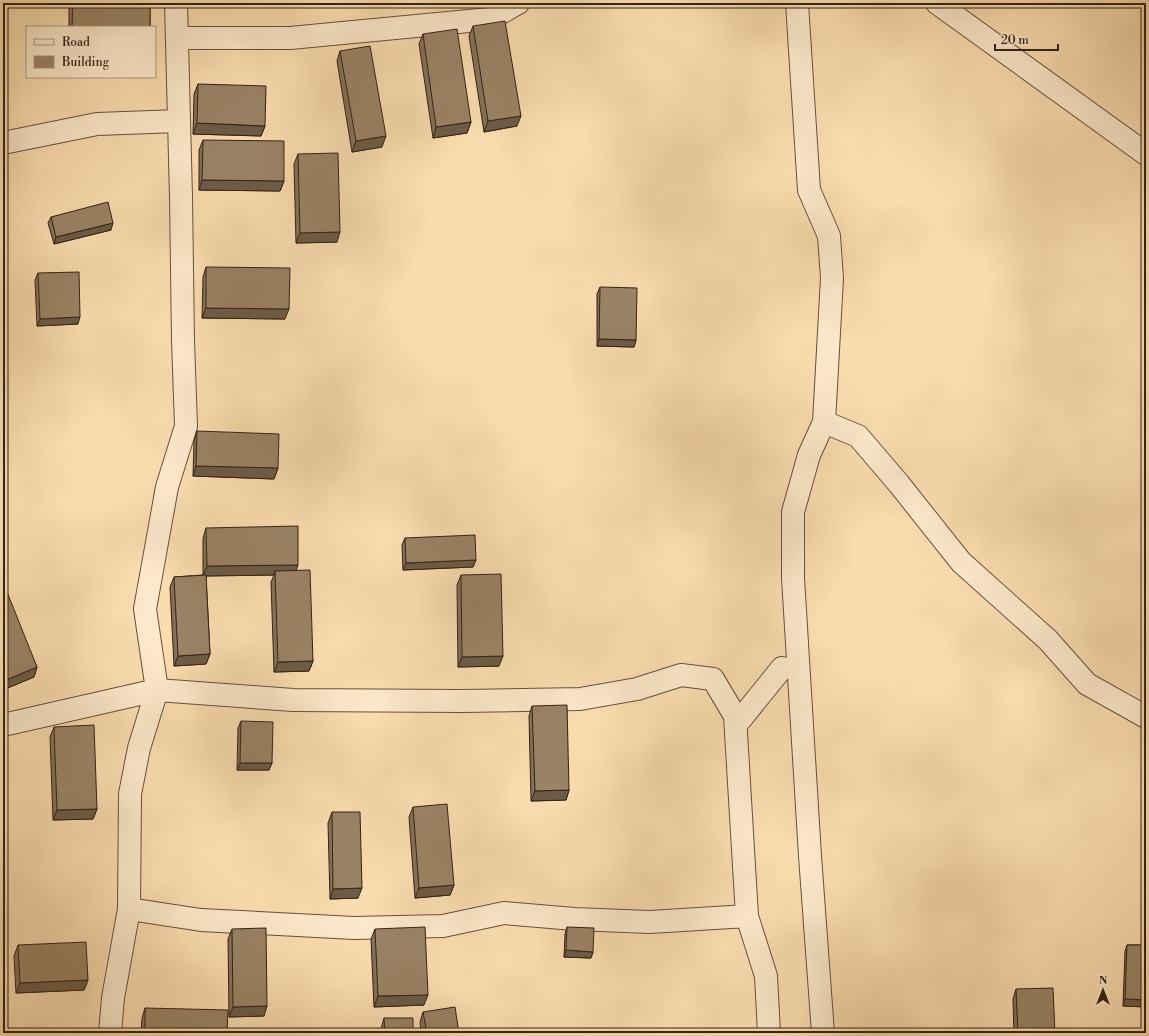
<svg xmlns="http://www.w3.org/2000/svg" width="1149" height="1036" viewBox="0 0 1149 1036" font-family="'Libre Bodoni',serif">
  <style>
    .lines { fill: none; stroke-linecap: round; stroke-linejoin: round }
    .street-casing { stroke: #65513d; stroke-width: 24 }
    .street { stroke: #fce9cb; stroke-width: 22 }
    .wall { fill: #847158; stroke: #332217 }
    .shaded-wall { fill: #6c5c47; stroke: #332217 }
    .building { fill: #9a8366; stroke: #332217 }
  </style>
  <rect width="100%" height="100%" fill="#faddaf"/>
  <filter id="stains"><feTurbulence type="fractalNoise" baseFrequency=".005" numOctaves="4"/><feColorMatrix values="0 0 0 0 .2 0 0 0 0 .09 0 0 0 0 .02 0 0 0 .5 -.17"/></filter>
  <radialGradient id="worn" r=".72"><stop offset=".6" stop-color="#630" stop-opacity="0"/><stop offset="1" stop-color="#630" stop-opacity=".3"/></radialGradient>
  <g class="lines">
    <defs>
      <path id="street" d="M797 3 809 190 829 236 832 278 824 422
        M937 3 1146 154
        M177 38H290L490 19 518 3
        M3 143 97 124 179 121
        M735 716 740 720 782 668
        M3 725 157 690 293 700 463 701 580 699 637 689 681 675 713 679 735 716 747 916 766 976 769 1033
        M129 909 201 920 354 928 443 926 504 913 574 919 650 922 747 916
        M110 1033 113 998 129 909 130 794 139 748 157 690 145 609 167 487 186 426 183 340 181 197 176 3
        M823 1033 810 856 793 578V512L809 455 824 422 858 436 899 484 961 562 1048 640 1087 684 1146 717"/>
    </defs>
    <use href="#street" class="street-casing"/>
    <use href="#street" class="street"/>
  </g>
  <path class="wall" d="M69 3H150V27H69Z
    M473 26 517 126 484 132 469 36Z
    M423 34 471 122 467 133 433 138 419 44Z
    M340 51 382 147 352 152 337 61Z
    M198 84 265 126 261 136 193 134 194 94Z
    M203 140 284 181 280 191 199 190V150Z
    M298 154 337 242 296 243 294 164Z
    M51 217 111 230 54 244 48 223Z
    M206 267 285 319 202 318 203 277Z
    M38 273 78 324 37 326 35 280Z
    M600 287 636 340 634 347 597 346V294Z
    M197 431 278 468 274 479 193 476 194 441Z
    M206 528 296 571 313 661 309 671 274 672 271 582 274 575 206 576 210 654 206 664 174 666 170 587 174 577 203 575V538Z
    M405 538 476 560 473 567 403 570 402 545Z
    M461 575 499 666 458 667 457 585Z
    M3 594 37 667 34 677 3 690Z
    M532 706 569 790 566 800 531 801 529 716Z
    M241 721 272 763 269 770H237L238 728Z
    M54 727 97 809 93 819 53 820 50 737Z
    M413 807 454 885 450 895 415 898 409 817Z
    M332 812 358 898 330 899 328 823Z
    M567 927 593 952 591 958 564 957 565 934Z
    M232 929 264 1016 229 1017 228 939Z
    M375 929 424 1005 374 1007 371 939Z
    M18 945 88 980 84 990 16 993 14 956Z
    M1127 945H1146V1007L1123 1006 1125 951Z
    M1016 989 1055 1033H1014L1013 999Z
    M145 1008 227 1033H141L142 1018Z
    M423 1012 459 1033H421L420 1022Z
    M384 1018 413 1033H381V1029Z"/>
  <path class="shaded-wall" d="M521 116 517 126 484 132 488 121Z
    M471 122 467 133 433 138 436 127Z
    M197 123 265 126 261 136 193 134Z
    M386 136 382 147 352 152 356 141Z
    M202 180 284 181 280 191 199 190Z
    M113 223 111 230 54 244 56 237Z
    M340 232 337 242 296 243 300 233Z
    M206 308 289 309 285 319 202 318Z
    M80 317 78 324 37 326 40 319Z
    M599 339 636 340 634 347 597 346Z
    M196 466 278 468 274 479 193 476Z
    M476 560 473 567 403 570 406 563Z
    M298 565 295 575 275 571 274 575 203 576 207 566Z
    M210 654 206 664 174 666 178 656Z
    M503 656 499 666 458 667 462 657Z
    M313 661 309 671 274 672 278 662Z
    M37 667 34 677 3 690 6 680Z
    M240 763H272L269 770H237Z
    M569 790 566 800 531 801 535 791Z
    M97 809 93 819 53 820 57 810Z
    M454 885 450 895 415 898 419 888Z
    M362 888 358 898 330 899 333 889Z
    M566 950 593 952 591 958 564 957Z
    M88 980 84 990 16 993 20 983Z
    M428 995 424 1005 374 1007 378 996Z
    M1125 999 1146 1000V1007L1123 1006Z
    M267 1006 264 1016 229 1017 233 1007Z"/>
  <path class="building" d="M73 3H150V27H72Z
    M505 21 521 116 488 121 473 26Z
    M457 29 471 122 436 127 423 34Z
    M370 46 386 136 356 141 340 51Z
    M198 84 266 86 265 126 197 123Z
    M203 140 284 141V181L202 180Z
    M338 153 340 232 300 233 298 154Z
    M108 202 113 223 56 237 51 217Z
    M206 267 290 268 289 309 206 308Z
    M79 272 80 317 40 319 38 273Z
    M600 287 637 288 636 340 599 339Z
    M197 431 279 434 278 468 196 466Z
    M298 526V565L207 566 206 528Z
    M475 535 476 560 406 563 405 538Z
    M310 570 313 661 278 662 275 571Z
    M501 574 503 656 462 657 461 575Z
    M206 575 210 654 178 656 174 577Z
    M7 592 37 667 6 680 3 672V594Z
    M567 705 569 790 535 791 532 706Z
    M241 721 273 722 272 763H240Z
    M94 725 97 809 57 810 54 727Z
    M447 804 454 885 419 888 413 807Z
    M332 812H360L362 888 333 889Z
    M425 927 428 995 378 996 375 929Z
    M567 927 594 928 593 952 566 950Z
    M266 928 267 1006 233 1007 232 929Z
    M86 942 88 980 20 983 18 945Z
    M1127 945H1146V1000L1125 999Z
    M1053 988 1055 1033H1018L1016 989Z
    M455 1007 459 1033H427L423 1012Z
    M145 1008 228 1010 227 1033H145Z
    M384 1018H413V1033H385Z"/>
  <rect width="1149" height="1036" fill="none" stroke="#faddaf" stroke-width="16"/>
  <rect x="4" y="4" width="1141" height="1028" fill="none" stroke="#332217" stroke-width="2"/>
  <rect x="8" y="8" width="1133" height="1020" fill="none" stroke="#332217"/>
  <rect x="26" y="26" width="130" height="52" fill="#fce9cb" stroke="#ac9983"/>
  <rect x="34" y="39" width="20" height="6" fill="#fce9cb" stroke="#ac9983"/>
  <text x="62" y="46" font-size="12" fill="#332217">Road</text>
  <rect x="34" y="56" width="20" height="12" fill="#9a8366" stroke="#ac9983"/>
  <text x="62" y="66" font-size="12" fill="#332217">Building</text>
  <g transform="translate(1103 990)" stroke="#fce9cb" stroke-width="3" paint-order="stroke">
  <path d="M0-3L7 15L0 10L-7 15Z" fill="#332217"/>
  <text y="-6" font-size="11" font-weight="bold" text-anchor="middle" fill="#332217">N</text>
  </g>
  <path d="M995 44v6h63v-6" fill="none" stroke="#332217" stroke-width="2"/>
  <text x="1001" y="44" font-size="12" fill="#332217" stroke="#fce9cb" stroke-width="3" paint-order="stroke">20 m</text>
  <rect width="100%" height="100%" filter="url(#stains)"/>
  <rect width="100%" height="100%" fill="url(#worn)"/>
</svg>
